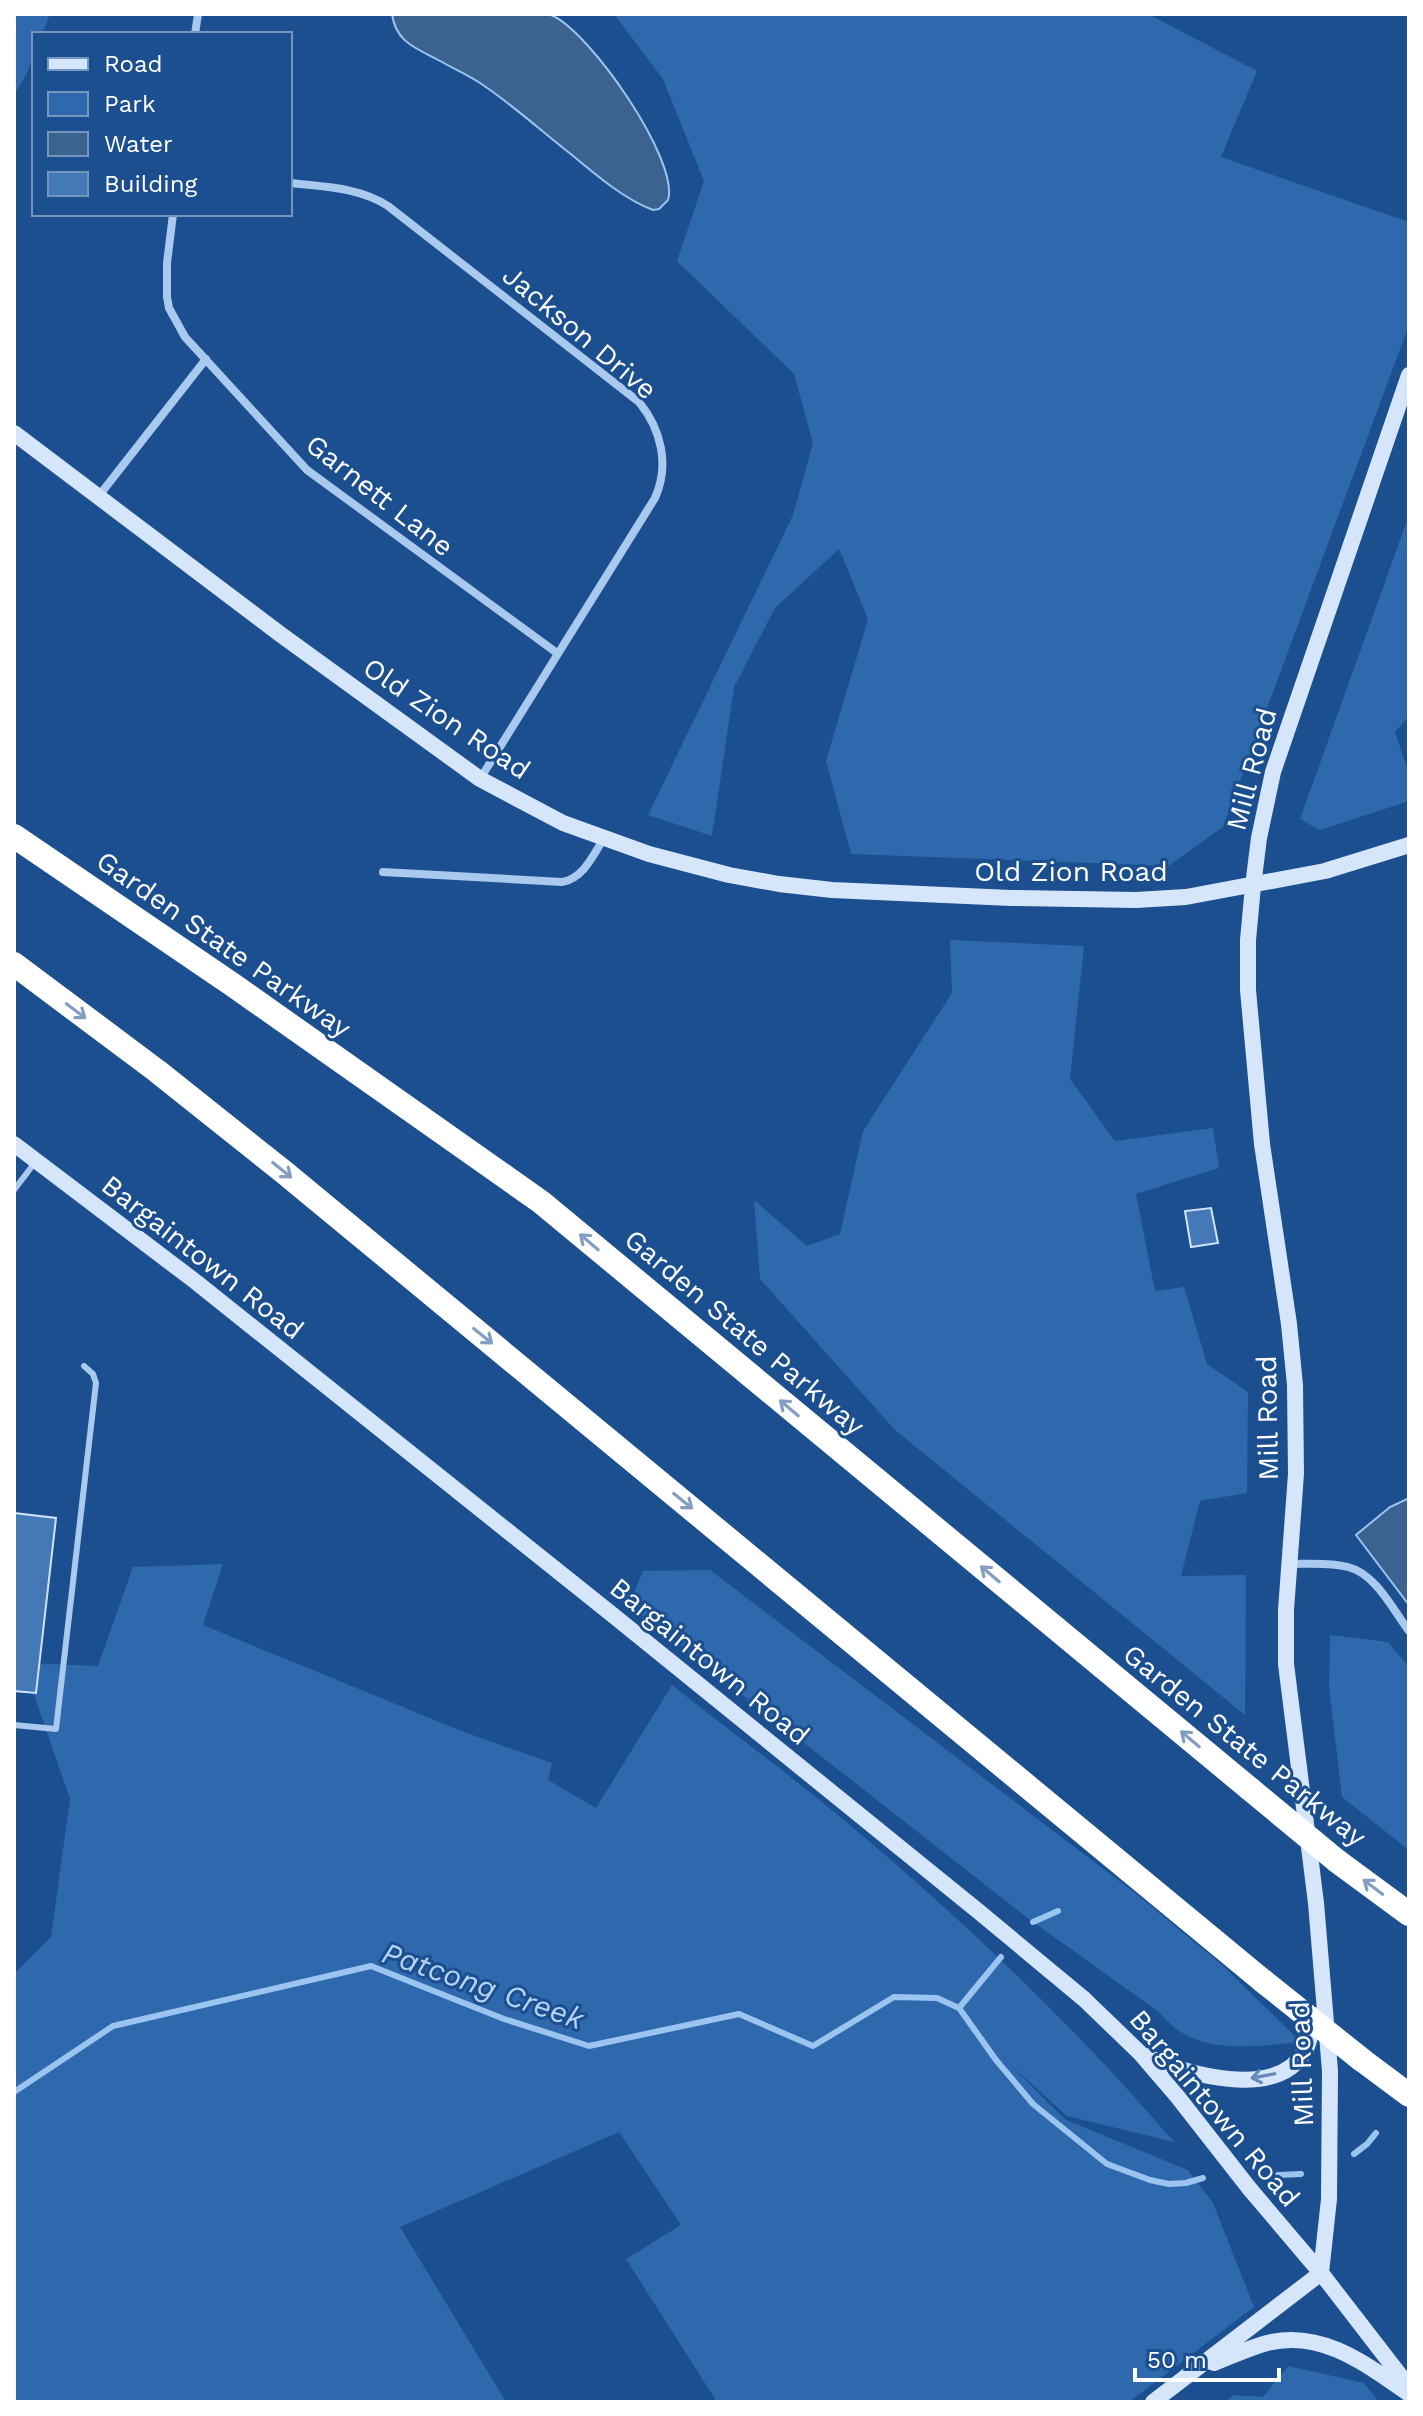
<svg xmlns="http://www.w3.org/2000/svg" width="1423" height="2416" viewBox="0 0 1423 2416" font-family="'Work Sans',sans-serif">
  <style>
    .green { fill: #2e69ad }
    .water { fill: #3c6290; stroke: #9cc4f0; stroke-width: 2 }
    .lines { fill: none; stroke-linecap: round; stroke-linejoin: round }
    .stream { stroke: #9cc4f0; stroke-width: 6 }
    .building { fill: #4478b7; stroke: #cfe3fa; stroke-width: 2 }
    .lane { stroke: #a9c9ee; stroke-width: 6 }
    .street { stroke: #a9c9ee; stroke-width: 8 }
    .secondary { stroke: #d6e6fa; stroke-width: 16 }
    .highway { stroke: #fff; stroke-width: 24 }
    .highway-bridge { stroke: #fff; stroke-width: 24 }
    .oneway { stroke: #829ec1 }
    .oneway2 { stroke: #668bba }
    .labels { text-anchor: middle; stroke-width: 6; stroke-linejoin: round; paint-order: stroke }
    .street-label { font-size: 28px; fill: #fff; stroke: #1b4f8f }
    .water-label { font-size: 30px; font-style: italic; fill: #b5d3f5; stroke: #1b4f8f }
  </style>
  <rect width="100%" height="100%" fill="#1b4f8f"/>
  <path class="green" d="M14 14H50L42 34H34C34 61 29 73 14 94Z
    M614 14H1152V16L1257 71 1221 157 1409 222V325L1223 827 1168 866 851 854 826 761 868 619 839 549 775 608 734 687 712 836 648 815 793 515 813 443 794 374 677 261 704 181 663 79Z
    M1409 515V716L1395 732 1409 774V801L1320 830 1300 819Z
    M950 940 1084 946 1070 1079 1115 1141 1213 1128 1219 1168 1136 1194 1155 1291 1184 1287 1207 1364 1248 1392 1247 1493 1200 1501 1181 1576 1246 1575 1245 1715 895 1430 760 1279 754 1200 807 1246 840 1234 863 1131 952 993Z
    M223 1564 203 1625 464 1732 552 1763 548 1780 596 1808 672 1685C727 1729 785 1771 839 1816 959 1916 1073 2024 1174 2142L1067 2116 1006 2061 1066 2120 1188 2170 1213 2203 1254 2307 1129 2402H717L626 2259 681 2225 619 2132 400 2227 506 2402H14V1974L51 1937 70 1799 23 1663 98 1666 133 1567Z
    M710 1570 1135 1893 1222 1965 1301 2042C1264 2045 1220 2053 1186 2035 1174 2029 1166 2019 1156 2010L1029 1919 629 1606 643 1571Z
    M1330 1635 1388 1642 1409 1667V1850L1342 1797 1329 1687Z
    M1288 2366 1364 2383 1379 2402H1224L1234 2395 1263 2397Z"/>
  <path class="water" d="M392 14C433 14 474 14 515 14 525 14 542 11 551 15 589 30 680 161 668 200L659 209 653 210C624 199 596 175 572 155 541 131 512 104 480 83 468 75 454 69 442 62 419 49 396 44 392 14Z
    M1409 1498V1605L1356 1535 1390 1507Z"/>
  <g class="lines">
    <path class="stream" d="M1033 1922 1058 1911
      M959 2008 1001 1957
      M14 2092 113 2026 371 1966 504 2019 589 2046 739 2014 813 2046 894 1997 937 1998 959 2008 996 2060 1033 2104 1107 2164 1150 2180 1169 2184 1186 2183 1203 2178
      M1354 2154 1367 2144 1376 2133
      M1278 2175 1301 2174"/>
  </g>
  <path class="building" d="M1211 1208 1218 1243 1191 1247 1185 1211Z
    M14 1513 56 1518 36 1693 14 1691Z"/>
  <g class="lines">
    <path class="lane" d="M14 1190 36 1161
      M14 1725 56 1729 96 1383 93 1374 84 1366"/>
    <path class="street" d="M195 34 198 14
      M290 183C324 187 359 187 388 206L639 402C661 429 670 465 655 498L480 779
      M173 214 167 263V297L169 308 185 337 307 470 557 653
      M98 497 206 359
      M383 872 562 882C583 879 594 854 604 838
      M1290 1564C1308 1564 1329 1562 1348 1567 1376 1574 1393 1610 1409 1631"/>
    <path class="secondary" d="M14 433 280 634 480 779 563 823 649 854 729 875 779 884 832 890 1011 898 1136 900 1186 897 1325 871 1409 845
      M14 1144 196 1282 614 1616 978 1911 1084 1999 1140 2053 1177 2096 1249 2188 1321 2273 1409 2387
      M1143 2055C1184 2073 1276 2102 1305 2051 1311 2040 1312 2026 1314 2015
      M1214 2363C1232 2356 1249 2348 1267 2343 1322 2329 1367 2365 1409 2394
      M1153 2402 1321 2273 1329 2199 1330 2071 1316 1903 1286 1664V1610L1296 1474 1295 1385 1289 1324 1262 1144 1248 990V940L1253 886 1259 838 1273 772 1409 375"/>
    <path class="highway" d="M14 836 233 985 541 1202 1250 1789
      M14 964 157 1071 285 1173 1263 1981
      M1337 1861 1409 1914
      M1362 2060 1409 2095"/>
    <path class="highway-bridge" d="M1250 1789 1337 1861
      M1263 1981 1362 2060"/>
  </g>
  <defs><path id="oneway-shaft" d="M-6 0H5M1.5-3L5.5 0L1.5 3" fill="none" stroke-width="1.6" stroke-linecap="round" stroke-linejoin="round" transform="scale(2)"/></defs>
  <g class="oneway">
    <use href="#oneway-shaft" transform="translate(76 1011) rotate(37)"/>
    <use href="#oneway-shaft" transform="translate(282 1170) rotate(39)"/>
    <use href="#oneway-shaft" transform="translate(589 1242) rotate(-140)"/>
    <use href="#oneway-shaft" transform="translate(483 1336) rotate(39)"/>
    <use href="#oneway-shaft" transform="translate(789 1408) rotate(-140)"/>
    <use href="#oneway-shaft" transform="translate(683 1501) rotate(39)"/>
    <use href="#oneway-shaft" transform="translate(990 1574) rotate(-140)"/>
    <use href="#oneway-shaft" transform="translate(1190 1739) rotate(-140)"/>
    <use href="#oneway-shaft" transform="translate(1373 1887) rotate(-143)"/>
  </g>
  <use class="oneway2" href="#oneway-shaft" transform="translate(1263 2076) rotate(169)"/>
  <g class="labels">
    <g class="street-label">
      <text transform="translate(580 332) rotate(40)" y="10">Jackson Drive</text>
      <text transform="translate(380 495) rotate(38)" y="10">Garnett Lane</text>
      <text transform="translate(447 718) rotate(34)" y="10">Old Zion Road</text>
      <text transform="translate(1251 769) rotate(-75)" y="10">Mill Road</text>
      <text x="1071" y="881">Old Zion Road</text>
      <text transform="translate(224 944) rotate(35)" y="10">Garden State Parkway</text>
      <text transform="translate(203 1257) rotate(38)" y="10">Bargaintown Road</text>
      <text transform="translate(745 1332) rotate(40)" y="10">Garden State Parkway</text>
      <text transform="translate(1267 1418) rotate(-91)" y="10">Mill Road</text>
      <text transform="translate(710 1661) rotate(39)" y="10">Bargaintown Road</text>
      <text transform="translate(1245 1745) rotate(39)" y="10">Garden State Parkway</text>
      <text transform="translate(1301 2064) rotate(-92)" y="10">Mill Road</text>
      <text transform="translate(1215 2108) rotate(50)" y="10">Bargaintown Road</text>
    </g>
    <g class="water-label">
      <text transform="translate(483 1986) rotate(19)" y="10">Patcong Creek</text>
    </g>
  </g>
  <rect width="1423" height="2416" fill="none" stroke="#ffffff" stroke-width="32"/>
  <rect x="32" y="32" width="260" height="184" fill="#1b4f8f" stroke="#7695bc" stroke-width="2"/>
  <rect x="48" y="58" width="40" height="12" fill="#d6e6fa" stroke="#7695bc" stroke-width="2"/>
  <text x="104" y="72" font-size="24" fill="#ffffff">Road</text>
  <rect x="48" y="92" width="40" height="24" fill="#2e69ad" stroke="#7695bc" stroke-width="2"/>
  <text x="104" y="112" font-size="24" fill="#ffffff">Park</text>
  <rect x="48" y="132" width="40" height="24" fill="#3c6290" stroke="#7695bc" stroke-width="2"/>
  <text x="104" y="152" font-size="24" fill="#ffffff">Water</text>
  <rect x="48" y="172" width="40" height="24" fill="#4478b7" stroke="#7695bc" stroke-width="2"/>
  <text x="104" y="192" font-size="24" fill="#ffffff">Building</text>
  <path d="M1135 2368v12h144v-12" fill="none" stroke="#ffffff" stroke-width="4"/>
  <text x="1147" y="2368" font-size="24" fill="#ffffff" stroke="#1b4f8f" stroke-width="6" paint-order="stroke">50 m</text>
</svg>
